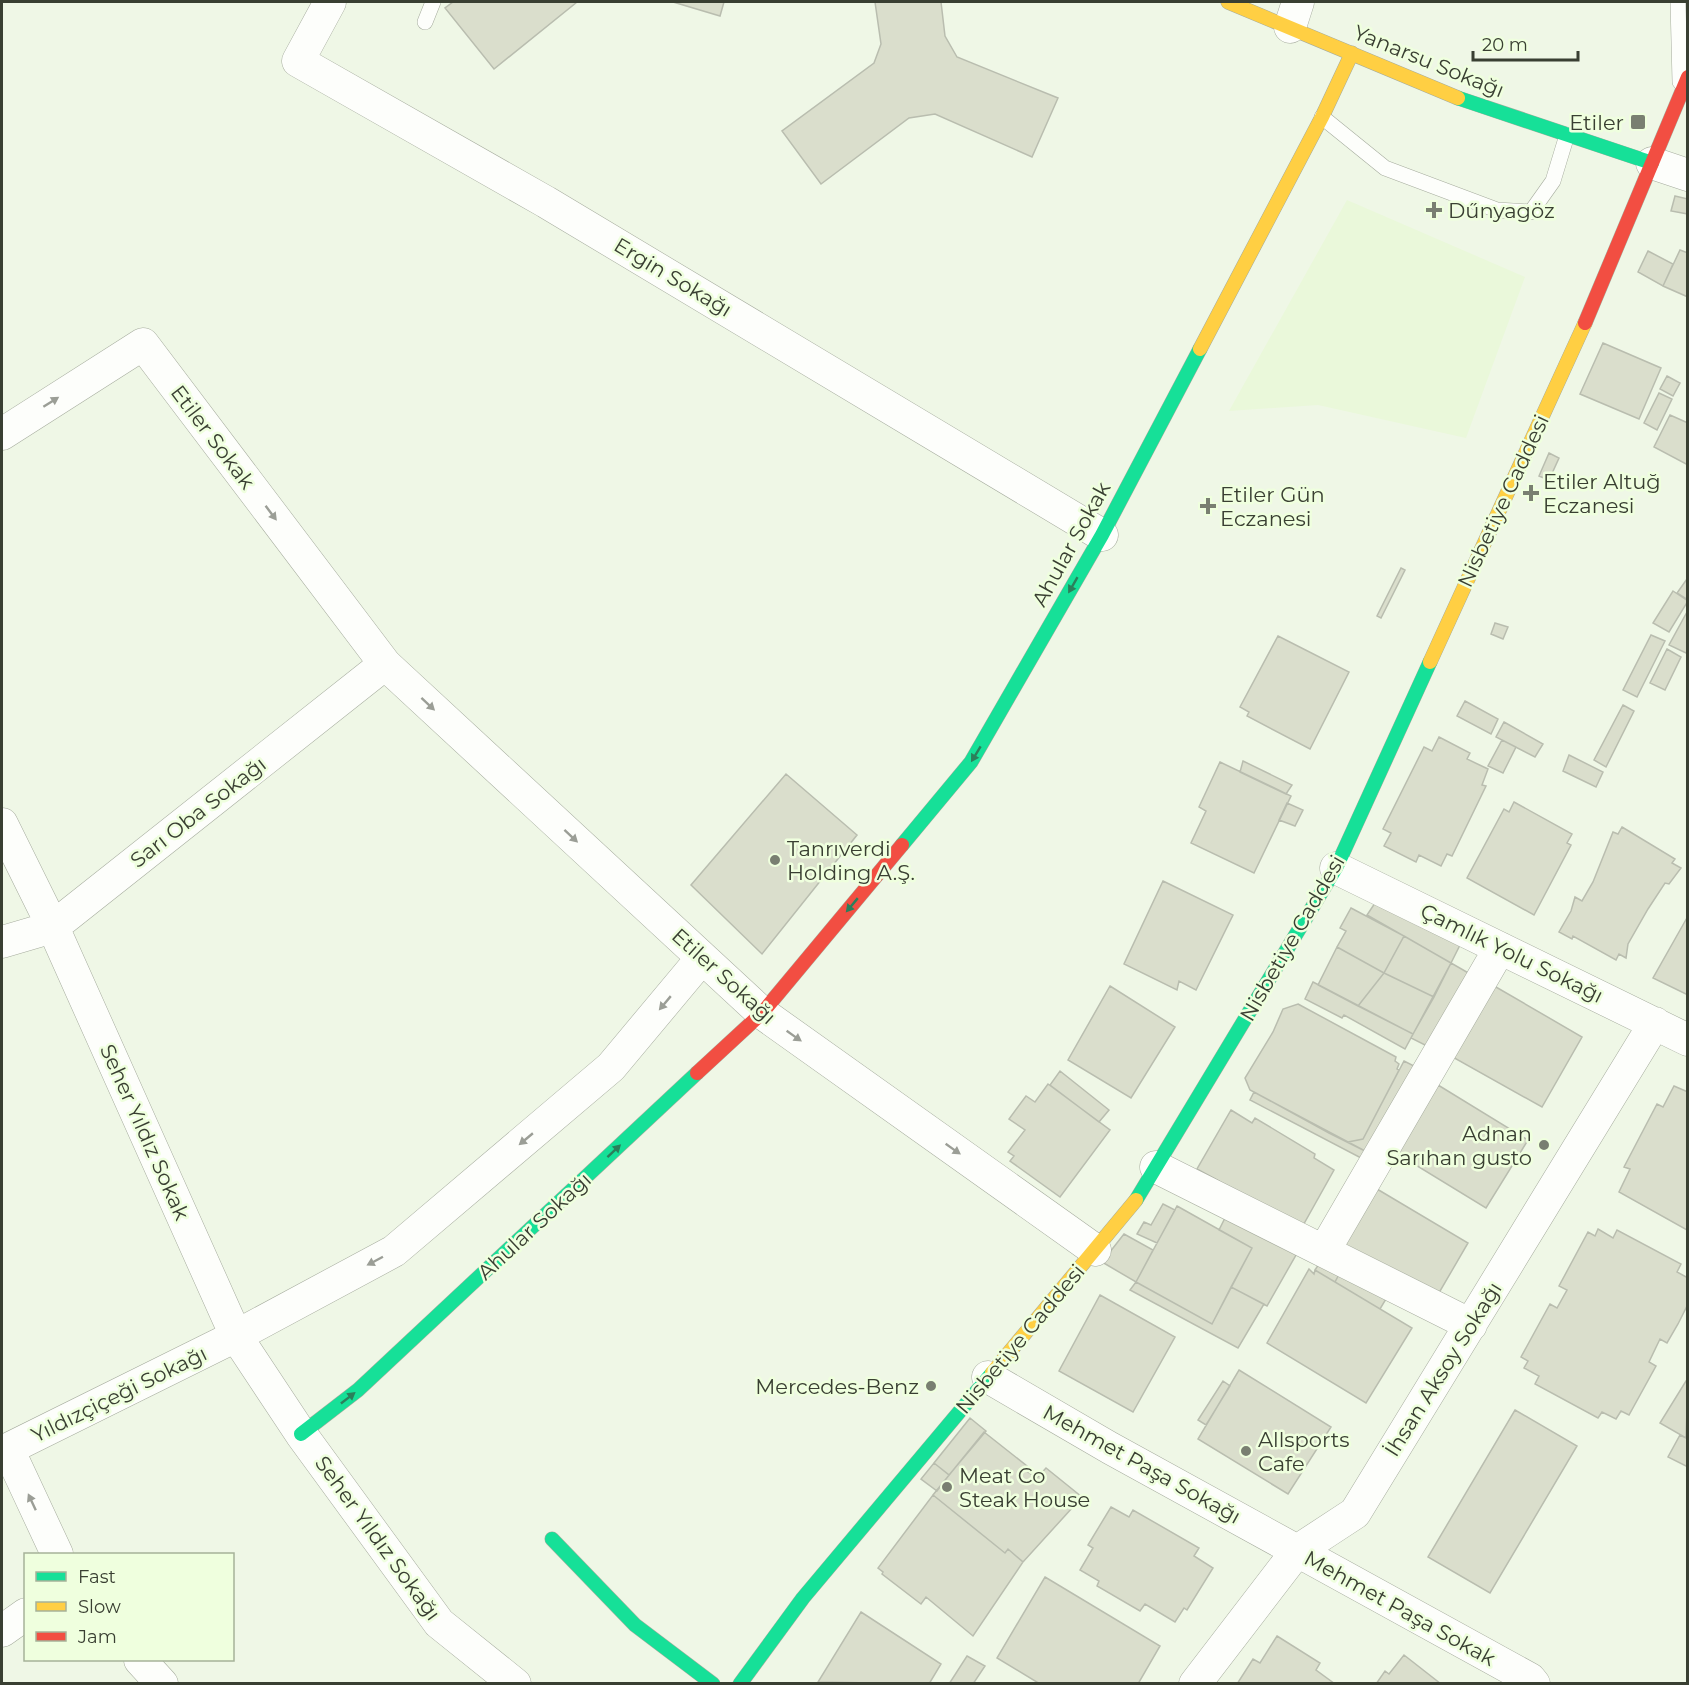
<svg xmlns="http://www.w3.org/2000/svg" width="1689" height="1685" viewBox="0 0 1689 1685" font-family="Montserrat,sans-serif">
<rect width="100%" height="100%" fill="#eff7e6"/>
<!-- built -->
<path fill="#eaf8da" d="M1347,200L1525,277L1466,438L1318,405L1229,411Z"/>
<!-- building -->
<path fill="#dadecc" stroke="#b9bdaf" stroke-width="1.5" d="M453,2H577L494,69L445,8Z
M673,2H724L720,16Z
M875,2H941L945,36L957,57L1058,98L1032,157L935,114L909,118L821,184L782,131L874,63L881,44Z
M1675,196L1688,199V214L1671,211Z
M1680,250L1688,253V297L1663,286Z
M1648,251L1673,264L1663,286L1638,272Z
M1603,343L1661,368L1639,419L1580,394Z
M1667,376L1680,383L1673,396L1660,389Z
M1659,393L1672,399L1657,430L1644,423Z
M1670,415L1688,423V465L1654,447Z
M1549,453L1559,458L1549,480L1539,476Z
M1401,568L1405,570L1381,618L1377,616Z
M1687,579L1688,580V600L1677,593Z
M1673,591L1688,601L1669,632L1653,623Z
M1687,612L1688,649L1686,653L1669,645Z
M1495,623L1508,627L1503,639L1491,634Z
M1651,635L1665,641L1637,697L1623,690Z
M1278,636L1349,672L1310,749L1247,716L1249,712L1240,707Z
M1667,649L1681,657L1665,690L1650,683Z
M1465,701L1498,719L1491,734L1457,716Z
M1623,705L1634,711L1606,767L1594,760Z
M1504,722L1543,744L1535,757L1496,737Z
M1439,737L1470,753L1467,759L1488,769L1482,785L1486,786L1452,856L1447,854L1441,866L1419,855L1416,862L1384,846L1391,833L1383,829L1424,747L1432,751Z
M1502,740L1516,747L1503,773L1488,766Z
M1569,755L1603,772L1596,787L1563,771Z
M1243,761L1292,785L1286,794L1240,772Z
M1220,762L1291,796L1254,873L1191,843L1206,811L1199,807Z
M786,774L857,835L762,954L691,885Z
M1514,802L1572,834L1567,843L1571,845L1534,915L1467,878L1504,809L1509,812Z
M1287,803L1303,810L1295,826L1279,820Z
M1622,827L1675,859L1672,863L1681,868L1669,884L1665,883L1648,909L1628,944L1626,958L1619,954L1616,960L1573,936L1572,939L1559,932L1571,911L1575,897L1582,901L1593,882L1613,832L1618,834Z
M1163,881L1233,915L1196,990L1179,981L1177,990L1124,964Z
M1379,897L1462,941L1451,963L1367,915Z
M1351,908L1404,936L1384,973L1337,947L1346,931L1340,928Z
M1688,916V995L1653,978Z
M1404,936L1451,963L1434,997L1384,973Z
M1337,947L1384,973L1358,1006L1318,985Z
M1451,963L1472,975L1429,1047L1411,1038Z
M1384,973L1434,997L1413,1034L1358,1006Z
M1313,982L1413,1034L1405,1049L1344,1015L1342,1018L1305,999Z
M1489,983L1582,1037L1542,1107L1449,1055Z
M1110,986L1175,1027L1131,1098L1068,1060Z
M1298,1004L1396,1057L1395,1061L1399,1064L1397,1069L1399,1070L1363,1139L1348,1142L1250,1090L1245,1078L1273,1032L1283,1009Z
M1404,1061L1414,1066L1365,1151L1348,1142L1363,1139Z
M1060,1071L1109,1110L1099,1122L1050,1085Z
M1048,1084L1110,1130L1060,1197L1010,1161L1014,1156L1008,1152L1025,1130L1009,1119L1026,1096L1035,1102Z
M1438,1085L1528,1140L1486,1208L1396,1153Z
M1674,1086L1688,1092L1687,1230L1619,1192L1630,1169L1624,1167L1657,1104L1663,1107Z
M1254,1092L1329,1133L1365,1151L1361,1158L1250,1100Z
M1231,1110L1252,1123L1255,1118L1315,1154L1314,1158L1334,1170L1301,1229L1216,1185L1219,1181L1197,1169Z
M1377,1189L1468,1243L1436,1298L1335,1239Z
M1163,1204L1175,1210L1157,1243L1137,1234L1144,1222L1151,1225Z
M1177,1206L1252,1248L1212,1324L1136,1282Z
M1229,1210L1300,1248L1267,1306L1231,1287L1252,1248L1219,1230Z
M1598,1229L1613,1238L1617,1230L1681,1264L1677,1272L1688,1278V1304L1678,1324L1667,1343L1660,1339L1649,1362L1656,1366L1629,1415L1621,1411L1616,1419L1602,1412L1598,1418L1535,1384L1539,1376L1524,1368L1528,1361L1521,1357L1550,1304L1557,1308L1567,1290L1559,1286L1588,1232L1595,1236Z
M1124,1234L1153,1250L1136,1282L1102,1262Z
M1324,1256L1343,1267L1335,1282L1315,1270Z
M1343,1267L1389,1294L1380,1309L1335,1282Z
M1309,1269L1314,1274L1315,1270L1412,1328L1366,1403L1267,1343Z
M1136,1282L1212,1324L1231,1287L1264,1304L1238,1348L1130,1290Z
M1100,1295L1175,1337L1133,1412L1059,1371Z
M1239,1370L1331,1427L1288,1494L1198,1439Z
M1223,1381L1230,1386L1206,1425L1198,1420Z
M1686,1381L1688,1382L1686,1438L1660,1423Z
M1515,1410L1577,1446L1490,1593L1428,1557Z
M970,1418L986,1431L949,1475L934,1463Z
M984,1432L1027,1466L1025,1470L1037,1478L1046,1468L1082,1497L1023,1562L1008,1549L1005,1553L933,1495Z
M1680,1435L1686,1438L1688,1435V1467L1668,1457Z
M934,1463L949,1475L937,1491L921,1479Z
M933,1495L1005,1553L1008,1549L1023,1562L973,1636L926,1597L921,1604L882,1574L883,1572L878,1568Z
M1111,1507L1129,1517L1133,1510L1199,1548L1194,1556L1213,1568L1187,1610L1184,1608L1175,1622L1145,1604L1140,1611L1097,1586L1099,1581L1080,1570L1093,1548L1088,1545Z
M1045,1577L1160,1646L1138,1684H1040L997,1658Z
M861,1612L941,1664L929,1684L818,1682Z
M1277,1636L1320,1663L1316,1670L1335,1684H1237L1253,1659L1260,1663Z
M1404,1655L1441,1684H1376L1385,1671L1389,1674Z
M967,1656L985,1666L973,1684H949Z"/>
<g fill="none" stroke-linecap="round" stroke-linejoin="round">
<defs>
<path id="lane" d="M1678,2L1680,82
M425,22L433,2
M1322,117L1385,168L1497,210L1531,212L1553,181L1567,135"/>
<path id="street" d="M330,2L298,61L546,202L1102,535
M1290,27L1298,2
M1652,163L1688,175
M2,434L143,344L385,664L762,1013L1095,1250
M2,824L53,927L236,1336L301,1434L439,1623L515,1684
M1336,868L1688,1040
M2,942L53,927L385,664
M1156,1167L1471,1325
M1324,1251L1500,948
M988,1377L1110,1448L1530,1679L1534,1684
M8,1449L57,1554
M2,1452L236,1336L394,1251L611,1067L702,958
M2,1631L26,1614
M140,1660L162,1684
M1195,1684L1297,1551L1355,1513L1655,1023"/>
<path id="fast" d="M1458,98L1652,163
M902,845L971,762L1102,535L1200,349
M1136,1200L1336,868L1430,662
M301,1434L358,1390L697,1073
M552,1539L635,1625L713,1684
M740,1684L803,1598L992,1373"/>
<path id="slow" d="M1228,2L1458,98
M1200,349L1322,117L1352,53
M1430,662L1585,323
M992,1373L1136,1200"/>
<path id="jam" d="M1585,323L1688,77
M697,1073L762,1013L902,845"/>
</defs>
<!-- lane casing -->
<use href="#lane" stroke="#a6ac9e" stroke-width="16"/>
<!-- street casing -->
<use href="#street" stroke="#a6ac9e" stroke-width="33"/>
<!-- fast casing -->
<use href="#fast" stroke="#a6ac9e" stroke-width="15"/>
<!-- slow casing -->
<use href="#slow" stroke="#a6ac9e" stroke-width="15"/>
<!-- jam casing -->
<use href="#jam" stroke="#a6ac9e" stroke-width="15"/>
<!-- lane -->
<use href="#lane" stroke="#fdfefb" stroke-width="15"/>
<!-- street -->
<use href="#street" stroke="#fdfefb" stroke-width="32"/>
<!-- fast -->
<use href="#fast" stroke="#16e098" stroke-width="14"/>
<!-- slow -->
<use href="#slow" stroke="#ffcf43" stroke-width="14"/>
<!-- jam -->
<use href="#jam" stroke="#f24e42" stroke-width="14"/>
</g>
<!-- one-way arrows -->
<defs><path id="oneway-solid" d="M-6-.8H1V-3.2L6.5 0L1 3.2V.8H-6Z" transform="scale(1.5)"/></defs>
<g fill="#9b9e96">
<use href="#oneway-solid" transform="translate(51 402) rotate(-32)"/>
<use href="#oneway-solid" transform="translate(271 513) rotate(53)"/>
<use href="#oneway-solid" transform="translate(428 704) rotate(43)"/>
<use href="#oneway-solid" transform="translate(571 836) rotate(43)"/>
<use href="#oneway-solid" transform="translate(665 1003) rotate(130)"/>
<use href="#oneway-solid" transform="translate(794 1036) rotate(35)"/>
<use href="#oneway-solid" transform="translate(526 1139) rotate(140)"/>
<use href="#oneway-solid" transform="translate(953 1149) rotate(35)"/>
<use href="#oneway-solid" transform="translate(375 1261) rotate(152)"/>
<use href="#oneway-solid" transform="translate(32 1502) rotate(-115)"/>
</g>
<g fill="#2b7f5b">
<use href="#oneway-solid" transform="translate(1073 585) rotate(120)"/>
<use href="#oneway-solid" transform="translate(976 754) rotate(121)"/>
<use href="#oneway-solid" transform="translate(852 905) rotate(130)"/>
<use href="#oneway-solid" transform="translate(614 1151) rotate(-43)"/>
<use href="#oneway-solid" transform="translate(348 1398) rotate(-38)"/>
</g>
<!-- markers -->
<g fill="#797f71" stroke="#efffde" stroke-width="2">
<rect x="1630" y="114" width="16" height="16" rx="3"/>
<path d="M1431 201h6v6h6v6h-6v6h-6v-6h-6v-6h6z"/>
<path d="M1528 484h6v6h6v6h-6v6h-6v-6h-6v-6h6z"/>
<path d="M1205 497h6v6h6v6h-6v6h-6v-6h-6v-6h6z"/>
<circle cx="775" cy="860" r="6"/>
<circle cx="1544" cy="1145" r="6"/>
<circle cx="931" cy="1386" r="6"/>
<circle cx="1246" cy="1451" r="6"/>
<circle cx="947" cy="1487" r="6"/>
</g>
<g text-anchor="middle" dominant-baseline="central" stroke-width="5" stroke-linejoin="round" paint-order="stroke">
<!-- street labels -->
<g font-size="21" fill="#393f32" stroke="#efffde">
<text transform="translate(1429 61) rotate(22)">Yanarsu Sokağı</text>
<text transform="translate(673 277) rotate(31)">Ergin Sokağı</text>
<text transform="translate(213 437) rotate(53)">Etiler Sokak</text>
<text transform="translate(1503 501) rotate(-65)">Nisbetiye Caddesi</text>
<text transform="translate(1071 544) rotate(-61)">Ahular Sokak</text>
<text transform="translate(198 812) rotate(-38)">Sarı Oba Sokağı</text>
<text transform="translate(1292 938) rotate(-60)">Nisbetiye Caddesi</text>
<text transform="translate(1512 953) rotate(26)">Çamlık Yolu Sokağı</text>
<text transform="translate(724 976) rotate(42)">Etiler Sokağı</text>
<text transform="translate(145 1132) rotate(66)">Seher Yıldız Sokak</text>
<text transform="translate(534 1226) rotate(-43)">Ahular Sokağı</text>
<text transform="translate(1020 1339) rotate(-50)">Nisbetiye Caddesi</text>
<text transform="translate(1443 1369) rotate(-58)">İhsan Aksoy Sokağı</text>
<text transform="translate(119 1394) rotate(-26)">Yıldızçiçeği Sokağı</text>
<text transform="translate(1142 1464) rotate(29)">Mehmet Paşa Sokağı</text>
<text transform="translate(378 1538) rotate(54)">Seher Yıldız Sokağı</text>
<text transform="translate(1400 1608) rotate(29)">Mehmet Paşa Sokak</text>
</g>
<!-- poi labels -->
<g font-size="21" fill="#393f32" stroke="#efffde" text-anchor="start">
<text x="1624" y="122" text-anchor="end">Etiler</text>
<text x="1448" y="210">Dűnyagöz</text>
<text x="1543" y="481">Etiler Altuğ<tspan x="1543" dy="24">Eczanesi</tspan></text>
<text x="1220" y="494">Etiler Gün<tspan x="1220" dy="24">Eczanesi</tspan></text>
<text x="787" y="848">Tanrıverdi<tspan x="787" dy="24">Holding A.Ş.</tspan></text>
<text x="1532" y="1133" text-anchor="end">Adnan<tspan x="1532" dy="24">Sarıhan gusto</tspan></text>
<text x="919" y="1386" text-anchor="end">Mercedes-Benz</text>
<text x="1258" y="1439">Allsports<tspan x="1258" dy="24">Cafe</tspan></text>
<text x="959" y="1475">Meat Co<tspan x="959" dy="24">Steak House</tspan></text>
</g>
</g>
<!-- border -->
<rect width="1689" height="1685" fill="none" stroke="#393f32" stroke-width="6"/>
<!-- legend -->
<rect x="24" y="1553" width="210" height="108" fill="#efffde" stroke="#a6b299" stroke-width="1.5"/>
<rect x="36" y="1572" width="30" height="9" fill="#16e098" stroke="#a6b299" stroke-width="1.5"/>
<text x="78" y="1583" font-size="18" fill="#393f32">Fast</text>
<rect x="36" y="1602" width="30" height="9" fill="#ffcf43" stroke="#a6b299" stroke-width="1.5"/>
<text x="78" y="1613" font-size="18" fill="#393f32">Slow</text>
<rect x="36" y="1632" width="30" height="9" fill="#f24e42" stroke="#a6b299" stroke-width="1.5"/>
<text x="78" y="1643" font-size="18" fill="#393f32">Jam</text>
<!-- scale -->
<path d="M1473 51v9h105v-9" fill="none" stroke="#393f32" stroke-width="3"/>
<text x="1482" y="51" font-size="18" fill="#393f32" stroke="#efffde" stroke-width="4.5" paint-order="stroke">20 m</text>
</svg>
